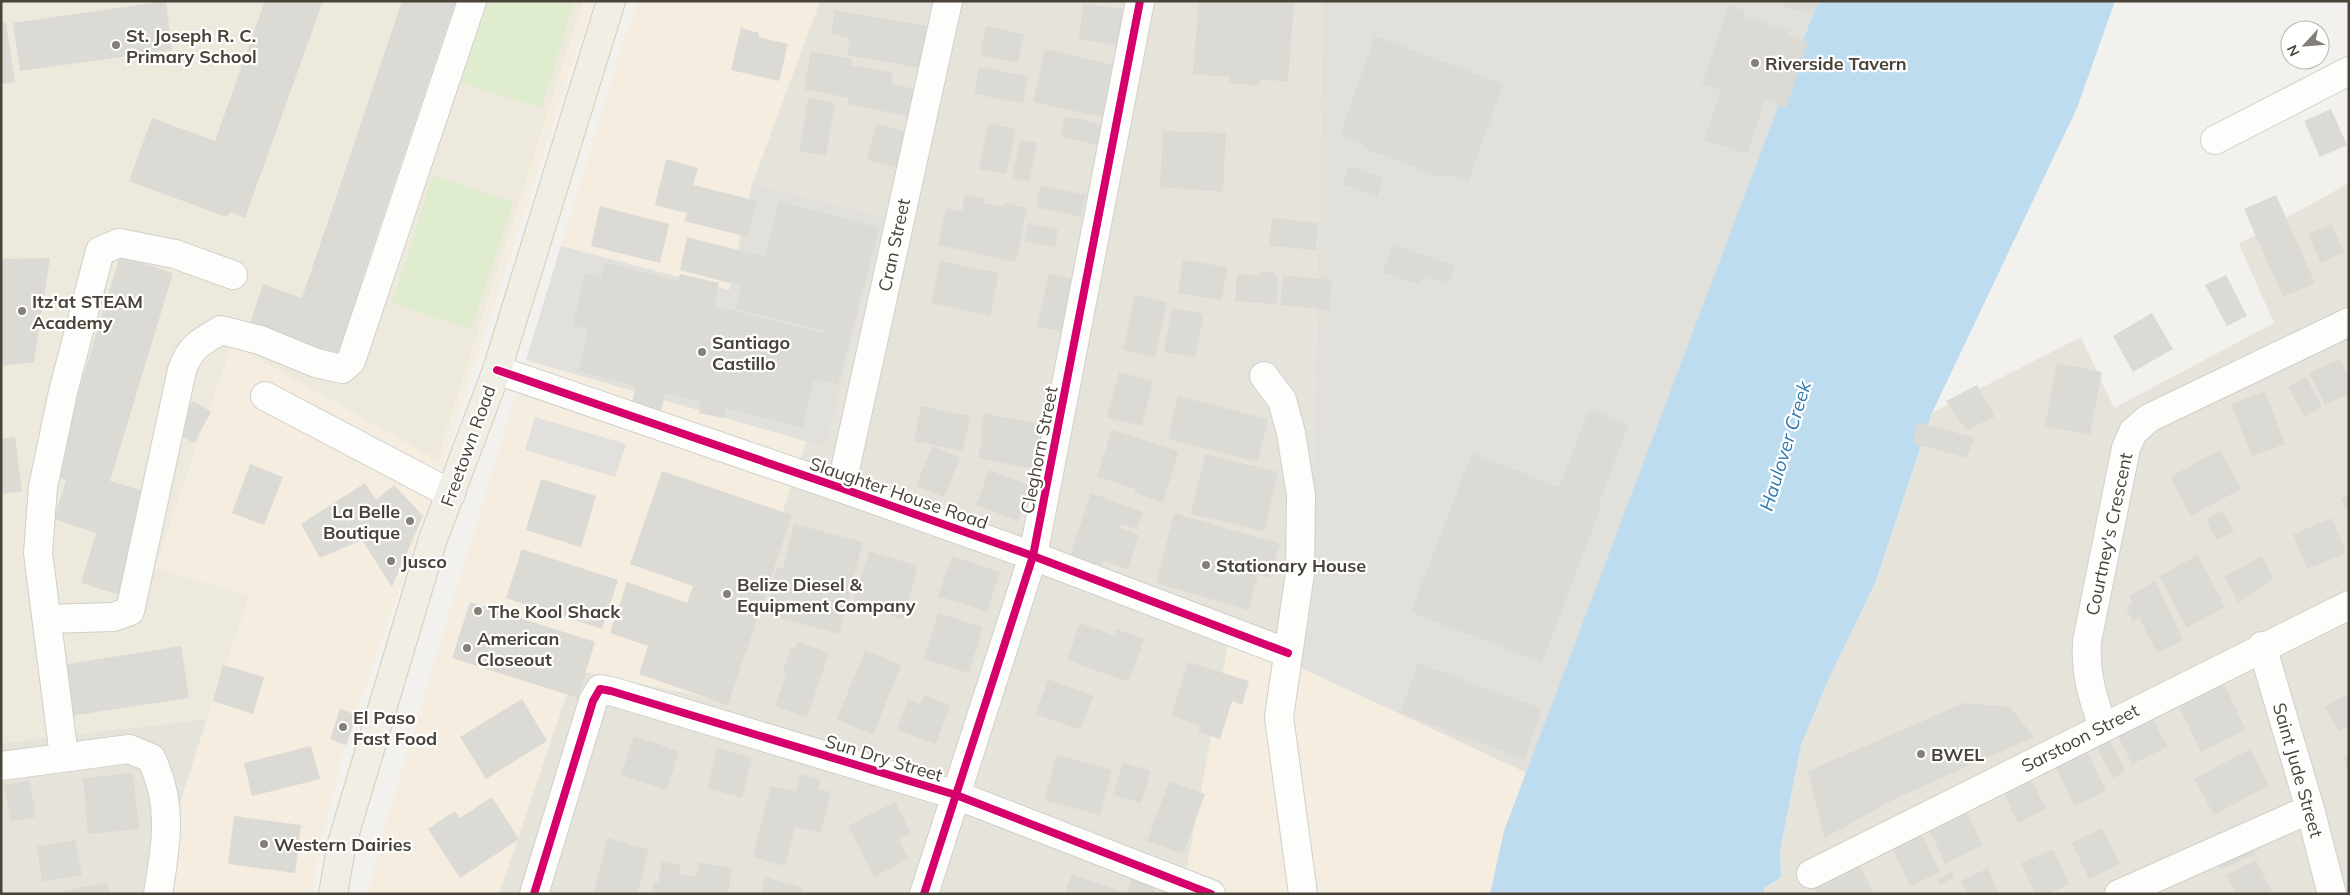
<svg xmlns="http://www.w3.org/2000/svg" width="2350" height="895" viewBox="0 0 2350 895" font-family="Mulish,sans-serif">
<rect width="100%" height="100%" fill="#f2f1ed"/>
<!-- residential -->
<path fill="#e6e3da" d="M820,1H1323L1311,620L1297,666L1182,894H499L575,670L719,700L806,442L825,446L885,217L752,184Z
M2349,183V894H1764V888L1781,877L1780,851L1801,745L1826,685L1875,583L1932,413L2081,337L2114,408L2274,323L2239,244Z
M207,719L160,865L157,894H1V743Z"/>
<!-- commercial -->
<path fill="#f4ede0" d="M583,1H593L438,478L342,755L317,864L313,894H157L160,865L248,596L155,569L232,344L437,460Z
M639,1H820L752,184L729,291L561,246L623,41Z
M526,360L806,442L719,700L575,670L499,894H368L376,855Z
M1228,643L1297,666L1527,773L1504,831L1490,894H1182Z"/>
<!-- industrial -->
<path fill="#e2e0db" d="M1323,1H1818L1527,773L1297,666L1311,620Z
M752,184L885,217L825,447L526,360L561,246L729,290Z"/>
<!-- education -->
<path fill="#ede9dd" d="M1,1H583L437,460L232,344L155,568L249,596L207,719L1,743Z"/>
<!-- green -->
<path fill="#e0ecce" d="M486,1H575L541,108L461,82Z
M433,175L513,202L471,330L392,303Z"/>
<!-- parking -->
<path fill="#e2e0dc" d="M535,417L626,444L615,477L525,450Z"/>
<!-- water -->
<path fill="#bedcef" d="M1818,1H2115L2077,108L1932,413L1875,583L1826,685L1801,745L1780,851L1781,877L1764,888V894H1490L1504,831Z"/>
<!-- building -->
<path fill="#dcdad5" d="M166,1L172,50L20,71L13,23Z
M265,1H323L245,218L231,212L226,217L129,181L152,118L215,141Z
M402,1H456L362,279L368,281L361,304L355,302L336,359L248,329L263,284L302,298Z
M1199,1H1294L1288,82L1260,79V86L1229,83L1230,77L1193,74Z
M1783,1H1822L1810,13L1784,7Z
M1083,4L1124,9L1119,45L1079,39Z
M1729,5L1746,11L1744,16L1789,31L1788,36L1808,43L1786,108L1765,100L1747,154L1704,140L1721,90L1702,84Z
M835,10L927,26L920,68L847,55L850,38L831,34Z
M1,23H6L15,82L1,84Z
M986,26L1024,34L1018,63L980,55Z
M741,28L759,33L758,37L788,44L779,81L731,70Z
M1375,36L1503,84L1468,182L1445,174L1443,178L1363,148L1365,144L1340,134Z
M1045,49L1123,67L1111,119L1033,102Z
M811,51L852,59L851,65L893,73L891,84L922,90L917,118L848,104L849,98L804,89Z
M979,67L1028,76L1023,103L974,94Z
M808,98L835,103L826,156L799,151Z
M2331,109L2347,145L2320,157L2304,121Z
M1065,116L1104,125L1099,145L1061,137Z
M988,123L1016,129L1006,174L979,169Z
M876,124L911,133L901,169L867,160Z
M1163,131L1226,133L1223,192L1160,187Z
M1020,140L1037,143L1029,181L1012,178Z
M666,159L698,168L693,185L757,201L748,237L684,221L687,213L655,205Z
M1349,166L1384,178L1377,197L1343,184Z
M1041,185L1086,195L1081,217L1036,207Z
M965,195L985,199L983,203L1003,207L1004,203L1027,208L1016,262L938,245L946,208L962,211Z
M2276,195L2315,283L2283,297L2244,209Z
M779,201L879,228L838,384L814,380L803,427L726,408L724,418L699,413L701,402L665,393L661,413L631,405L636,386L579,371L588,329L573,325L585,273L601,277L605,263L678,281L680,274L719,283L714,306L826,334V331L736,309L741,286L680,270L687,237L765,257Z
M600,206L669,224L660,263L591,246Z
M1272,218L1318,223L1316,250L1269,246Z
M1028,223L1058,230L1055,247L1024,241Z
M2331,224L2344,252L2321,263L2308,234Z
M1393,244L1455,266L1448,284L1424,275L1420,285L1383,272Z
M120,256L173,273L110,481L150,493L120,595L81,583L96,533L54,519L66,480L53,476Z
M50,258L34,362L1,366V259Z
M1183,260L1227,267L1222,300L1178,293Z
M940,261L999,273L990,316L931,303Z
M1260,272L1275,273V277H1278L1277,304L1235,301L1237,274L1260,276Z
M1049,273L1078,280L1067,333L1037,326Z
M1283,275L1332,280L1329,310L1280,305Z
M2226,275L2247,316L2227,326L2205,285Z
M1135,295L1167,302L1155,357L1123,350Z
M1172,308L1204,314L1195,358L1164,352Z
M2152,313L2173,349L2133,372L2113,336Z
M2340,359L2349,377V393L2325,405L2309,373Z
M2057,363L2102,372L2090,435L2045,426Z
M1119,372L1153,381L1142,426L1107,417Z
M2306,377L2322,407L2305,417L2288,387Z
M1977,385L1995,417L1966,430L1946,401Z
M2265,391L2285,444L2252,456L2231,404Z
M1178,396L1268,419L1257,462L1168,439Z
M193,401L211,412L194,443L175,433Z
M921,406L970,416L963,451L914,441Z
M1589,409L1629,424L1599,503L1602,504L1542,663L1411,612L1472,453L1559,487Z
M984,413L1042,425L1033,469L978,458L983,434L980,433Z
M1917,422L1975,438L1966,458L1913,443Z
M1112,430L1179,451L1163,503L1134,493L1135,489L1097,476Z
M15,437L22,491L1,494V439Z
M932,446L960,458L944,497L916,486Z
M2220,450L2241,489L2191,516L2170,477Z
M1205,454L1278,472L1264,531L1191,514Z
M250,464L283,477L264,525L232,513Z
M989,470L1031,486L1018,521L976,505Z
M662,471L792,515L728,705L639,674L648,646L610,633L627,582L687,603L693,586L630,564Z
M541,479L596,496L581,547L526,530Z
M365,483L376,500L394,485L423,516L392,587L362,540L320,558L301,524Z
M1091,493L1143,512L1137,529L1121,524L1119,528L1139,535L1128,569L1104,561L1102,566L1070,555Z
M2349,495V514L2341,499Z
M2222,511L2234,531L2217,540L2206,520Z
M1174,513L1280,544L1270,578L1258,575L1248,610L1156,583Z
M2332,518L2346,553L2307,569L2293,534Z
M794,524L863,542L839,634L765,614L777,567L783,568Z
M522,549L618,580L602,629L506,598Z
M869,551L918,566L903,619L853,604Z
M2198,555L2225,607L2187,628L2159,576Z
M952,556L1000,572L987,612L938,596Z
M2262,556L2273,579L2239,603L2224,577Z
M2155,581L2183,640L2157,653L2139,618L2133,622L2126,608L2133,603L2129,596Z
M470,602L595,642L578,698L452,658Z
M938,613L983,627L969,673L924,659Z
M1080,623L1114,635L1116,629L1144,639L1129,682L1067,660Z
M797,642L829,653L807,717L775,706L786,674L783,672L791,647L795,648Z
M181,646L189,698L70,716L62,665Z
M865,650L901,665L873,735L837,719Z
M1188,662L1249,681L1242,705L1232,701L1220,739L1198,732L1200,725L1171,716Z
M1418,663L1542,709L1524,759L1400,713Z
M223,665L264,677L253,714L213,701Z
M2221,678L2246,730L2201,752L2176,700Z
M1048,679L1093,696L1081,730L1036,714Z
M2349,693V725L2339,731L2325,707Z
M924,695L950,705L936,744L897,730L908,699L920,704Z
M522,699L547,741L486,779L460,737Z
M1964,703L2010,707L2034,737L1894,799L1825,838L1808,771Z
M340,709L357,715L346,745L330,739Z
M2153,719L2167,747L2132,764L2118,736Z
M634,736L679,751L667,790L621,775Z
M2107,736L2126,771L2113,778L2094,743Z
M2084,745L2106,791L2074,806L2053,760Z
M311,746L320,779L252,796L244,763Z
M717,748L752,758L742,798L707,788Z
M2250,749L2269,785L2214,815L2194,779Z
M2349,754V772H2348L2344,756Z
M1057,755L1112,770L1100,815L1044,800Z
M1123,762L1151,771L1141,803L1113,795Z
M133,773L139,829L88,834L83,778Z
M800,774L820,779L818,789L831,792L821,833L795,827L785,866L753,857L771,786L796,792Z
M2030,778L2046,808L2018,823L2003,792Z
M29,780L36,817L11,821L4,785Z
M1169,781L1205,794L1183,854L1147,841Z
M492,797L519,839L460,878L428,829L455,811L460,818Z
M895,802L911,833L899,840L908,859L874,877L848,826Z
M1962,802L1983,845L1945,864L1925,819Z
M234,816L301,825L295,873L228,864Z
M2102,828L2120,864L2089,879L2072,843Z
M1921,832L1940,872L1910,886L1891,846Z
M608,838L649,850L637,894H593Z
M75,840L82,875L42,882L37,846Z
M2249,840L2255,854L2220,870L2214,856Z
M2053,849L2069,884L2048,894H2035L2021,863Z
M1857,860L1874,894H1817L1809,878Z
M2256,860L2273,894H2236L2226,875Z
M662,861L681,865L679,874L696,877L699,862L732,868L728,894H652L654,882L658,883Z
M1988,868L1999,894H1967L1961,881Z
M1952,872L1954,877L1940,885L1937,880Z
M1072,874L1124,892V894H1065Z
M765,877L803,888L801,894H760Z
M1131,879L1156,888L1154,894H1127Z
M107,882L110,894H65L64,891Z"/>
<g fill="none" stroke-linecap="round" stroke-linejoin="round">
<defs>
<path id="minor" d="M2215,140L2349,71
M497,370L841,488L1033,556L1288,653
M1264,376L1282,400L1291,433L1301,495L1300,573L1279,717L1303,894
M265,396L451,494
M841,488L948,1
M47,619L113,617L130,611L182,370C190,347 200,342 221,330L260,340L316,363L342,369L351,361L472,1
M2262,646L2310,809L2332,894
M2103,727C2092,696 2085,673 2087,641L2126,448L2133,432L2149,418L2349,322
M64,756L38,553L43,487L63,392L100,251L119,243L175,254L233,275
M1,766L129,749L151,758C174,805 166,845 158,894
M1811,874L2349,605
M534,894L593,701L600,689L611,691L956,795L1211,894
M924,894L1033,556L1140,1
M2119,894L2310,809"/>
<path id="major" d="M333,894L342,843L433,539L497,370L611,1"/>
</defs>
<!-- minor casing -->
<use href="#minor" stroke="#d0cfcb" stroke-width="30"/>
<!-- major casing -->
<use href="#major" stroke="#d4cdba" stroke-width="30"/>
<!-- minor -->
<use href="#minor" stroke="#fdfdfc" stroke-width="28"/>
<!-- major -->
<use href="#major" stroke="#f1eee5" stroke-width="28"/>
<defs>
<path id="cycleway" d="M497,370L841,488L1033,556L1288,653
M534,894L593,701L600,689L611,691L956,795L1211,894
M924,894L1033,556L1140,1"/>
</defs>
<!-- cycleway casing -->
<use href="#cycleway" stroke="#fff" stroke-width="11"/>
<!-- cycleway -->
<use href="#cycleway" stroke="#d6006c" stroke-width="8"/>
</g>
<!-- markers -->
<g fill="#848077" stroke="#fff" stroke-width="2">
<circle cx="116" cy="45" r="5"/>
<circle cx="1755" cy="63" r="5"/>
<circle cx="22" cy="311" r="5"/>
<circle cx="702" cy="352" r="5"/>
<circle cx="410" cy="521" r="5"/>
<circle cx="391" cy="561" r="5"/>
<circle cx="1206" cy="565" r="5"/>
<circle cx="727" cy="594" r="5"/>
<circle cx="478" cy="611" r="5"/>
<circle cx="467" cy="648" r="5"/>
<circle cx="343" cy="727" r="5"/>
<circle cx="1921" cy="754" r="5"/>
<circle cx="264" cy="844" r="5"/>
</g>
<g text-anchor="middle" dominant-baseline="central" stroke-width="4.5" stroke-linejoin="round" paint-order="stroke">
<!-- poi labels -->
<g font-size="18" font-weight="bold" fill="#494338" stroke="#fff" text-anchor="start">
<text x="126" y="35">St. Joseph R. C.<tspan x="126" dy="21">Primary School</tspan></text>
<text x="1765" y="63">Riverside Tavern</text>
<text x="32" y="301">Itz'at STEAM<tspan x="32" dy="21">Academy</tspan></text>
<text x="712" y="342">Santiago<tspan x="712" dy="21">Castillo</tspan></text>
<text x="400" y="511" text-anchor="end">La Belle<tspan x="400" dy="21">Boutique</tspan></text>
<text x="401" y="561">Jusco</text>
<text x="1216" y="565">Stationary House</text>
<text x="737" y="584">Belize Diesel &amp;<tspan x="737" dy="21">Equipment Company</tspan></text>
<text x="488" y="611">The Kool Shack</text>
<text x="477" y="638">American<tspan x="477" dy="21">Closeout</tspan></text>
<text x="353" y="717">El Paso<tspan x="353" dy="21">Fast Food</tspan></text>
<text x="1931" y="754">BWEL</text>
<text x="274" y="844">Western Dairies</text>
</g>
<!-- street labels -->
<g font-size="18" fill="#494338" stroke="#fff">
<text transform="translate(894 245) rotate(-78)">Cran Street</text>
<text transform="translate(468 446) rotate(-70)">Freetown Road</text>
<text transform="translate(1039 450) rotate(-79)">Cleghorn Street</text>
<text transform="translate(899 493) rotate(19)">Slaughter House Road</text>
<text transform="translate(2109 534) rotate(-78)">Courtney's Crescent</text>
<text transform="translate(2080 738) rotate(-27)">Sarstoon Street</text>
<text transform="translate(884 758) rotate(17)">Sun Dry Street</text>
<text transform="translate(2298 770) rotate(74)">Saint Jude Street</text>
</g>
<!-- water labels -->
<g font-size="19" font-style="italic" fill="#2f78ad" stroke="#fff">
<text transform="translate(1785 446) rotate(-73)">Haulover Creek</text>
</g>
</g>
<!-- border -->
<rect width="2350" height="895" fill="none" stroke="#494338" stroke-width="5"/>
<!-- north arrow -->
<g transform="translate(2305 45) rotate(244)"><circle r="24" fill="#ffffff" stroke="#b6b4af"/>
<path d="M0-4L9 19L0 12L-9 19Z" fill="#848077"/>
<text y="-8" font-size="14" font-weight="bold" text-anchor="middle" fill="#494338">N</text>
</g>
</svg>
